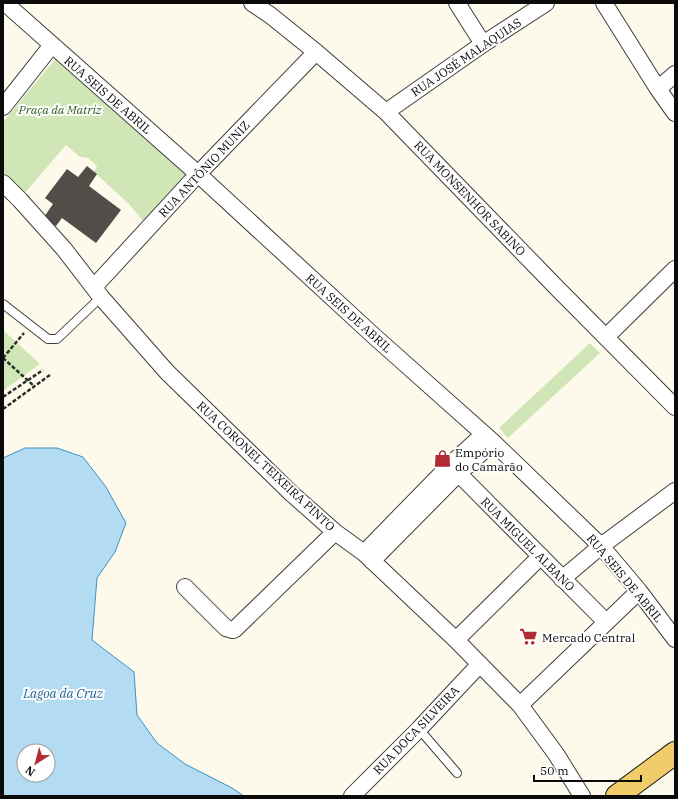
<svg xmlns="http://www.w3.org/2000/svg" width="678" height="799" viewBox="0 0 678 799" font-family="'IBM Plex Serif',serif">
<rect width="100%" height="100%" fill="#fefaeb"/>
<!-- green -->
<path fill="#d0e6b7" d="M57,57L114,111L190,177L145,223L129,204L94,172L97,166L88,158L80,157L66,145L24,194L3,171V122Z
M3,330L40,364L3,391Z
M590,343L600,353L508,438L499,428Z"/>
<!-- water -->
<path fill="#b3dbf2" stroke="#3e91c5" fill-rule="evenodd" d="M25,448H57L83,457L106,487L126,523L115,552L97,578L92,640L134,672L137,715L157,743L185,764L232,788L244,796H3V458ZM24,751H48V775H24Z"/>
<!-- building -->
<path fill="#534d49" d="M87,166L97,174L89,186L121,210L96,243L62,218L56,226L44,217L53,204L45,198L67,169L78,177Z"/>
<g fill="none" stroke-linecap="round" stroke-linejoin="round">
<defs>
<path id="service" d="M3,304L48,339H57L101,297
M419,729L457,773"/>
<path id="minor" d="M5,3L198,174L375,337L493,442L601,546L639,591L675,639
M252,3L270,15L316,52L386,112L557,288L675,407
M457,3L483,44
M604,3L658,89L675,113
M658,89L675,74
M3,107L52,45
M386,112L483,44L546,3
M3,183L20,200L64,249L101,297L167,372L291,493L335,532L364,553L456,640L520,705L556,754L582,796
M94,287L198,174L316,52
M606,337L675,269
M450,465L606,622
M364,553L450,465L484,434
M372,561L459,473L493,442
M562,579L601,546L675,491
M185,587L226,628L233,630L235,629L335,532
M456,640L541,556
M520,705L639,591
M352,796L419,729L480,664"/>
<path id="primary" d="M617,796L675,753"/>
</defs>
<!-- service casing -->
<use href="#service" stroke="#3e3e3e" stroke-width="10"/>
<!-- minor casing -->
<use href="#minor" stroke="#3e3e3e" stroke-width="18"/>
<!-- primary casing -->
<use href="#primary" stroke="#1c1c1c" stroke-width="24"/>
<!-- path -->
<path stroke="#2d2d2d" stroke-width="2.5" stroke-dasharray="4 2" stroke-linecap="butt" d="M3,358L24,333
M3,358L34,386
M3,397L43,370
M3,409L50,375"/>
<!-- service -->
<use href="#service" stroke="#fff" stroke-width="8"/>
<!-- minor -->
<use href="#minor" stroke="#fff" stroke-width="16"/>
<!-- primary -->
<use href="#primary" stroke="#f0cd69" stroke-width="22"/>
</g>
<!-- icons -->
<defs>
<symbol id="shop-bare" viewBox="-9 -9 18 18"><path d="M-5-2.5h2.3a2.7 3.5 0 0 1 5.4 0H5L5.5 6h-11ZM-1.5-2.5h3a1.5 2.3 0 0 0-3 0Z" fill="#b32c35" stroke="#fff" stroke-width="2.5" paint-order="stroke"/></symbol>
<symbol id="supermarket-bare" viewBox="-9 -9 18 18"><path d="M-6-5.5h2.5l.6 2H6L4.5 2H-2.5L-4.4-4H-6ZM-1.5 3.2a1.3 1.3 0 1 0 .1 0ZM3 3.2a1.3 1.3 0 1 0 .1 0Z" fill="#b32c35" stroke="#fff" stroke-width="2.5" paint-order="stroke"/></symbol>
</defs>
<g fill-rule="evenodd">
<use href="#shop-bare" x="430" y="446" width="25" height="25"/>
<use href="#supermarket-bare" x="516" y="624" width="25" height="25"/>
</g>
<g text-anchor="middle" dominant-baseline="central" stroke-width="4" stroke-linejoin="round" paint-order="stroke">
<!-- street labels -->
<g font-size="12" fill="#0b0b0b" stroke="#fff">
<text transform="translate(466 57) rotate(-34)">RUA JOSÉ MALAQUIAS</text>
<text transform="translate(108 95) rotate(41)">RUA SEIS DE ABRIL</text>
<text transform="translate(204 169) rotate(-47)">RUA ANTÔNIO MUNIZ</text>
<text transform="translate(470 198) rotate(46)">RUA MONSENHOR SABINO</text>
<text transform="translate(349 313) rotate(42)">RUA SEIS DE ABRIL</text>
<text transform="translate(266 466) rotate(43)">RUA CORONEL TEIXEIRA PINTO</text>
<text transform="translate(528 544) rotate(45)">RUA MIGUEL ALBANO</text>
<text transform="translate(625 578) rotate(50)">RUA SEIS DE ABRIL</text>
<text transform="translate(416 730) rotate(-46)">RUA DOCA SILVEIRA</text>
</g>
<!-- park labels -->
<g font-size="12" font-style="italic" fill="#2e5f20" stroke="#fff">
<text x="60" y="109">Praça da Matriz</text>
</g>
<!-- poi labels -->
<g font-size="12" fill="#0b0b0b" stroke="#fff" text-anchor="start">
<text x="455" y="452">Empório<tspan x="455" dy="14">do Camarão</tspan></text>
<text x="542" y="637">Mercado Central</text>
</g>
<!-- water labels -->
<g font-size="13" font-style="italic" fill="#1d6295" stroke="#fff">
<text x="63" y="693">Lagoa da Cruz</text>
</g>
</g>
<!-- border -->
<rect width="678" height="799" fill="none" stroke="#0b0b0b" stroke-width="8"/>
<!-- north arrow -->
<g transform="translate(36 763) rotate(216)"><circle r="19" fill="#ffffff" stroke="#9d9d9d"/>
<path d="M0-3L7 15L0 10L-7 15Z" fill="#b32c35"/>
<text y="-6" font-size="11" font-weight="bold" text-anchor="middle" fill="#0b0b0b">N</text>
</g>
<!-- scale -->
<path d="M534 775v6h107v-6" fill="none" stroke="#0b0b0b" stroke-width="2"/>
<text x="540" y="775" font-size="12" fill="#0b0b0b" stroke="#ffffff" stroke-width="3" paint-order="stroke">50 m</text>
</svg>
